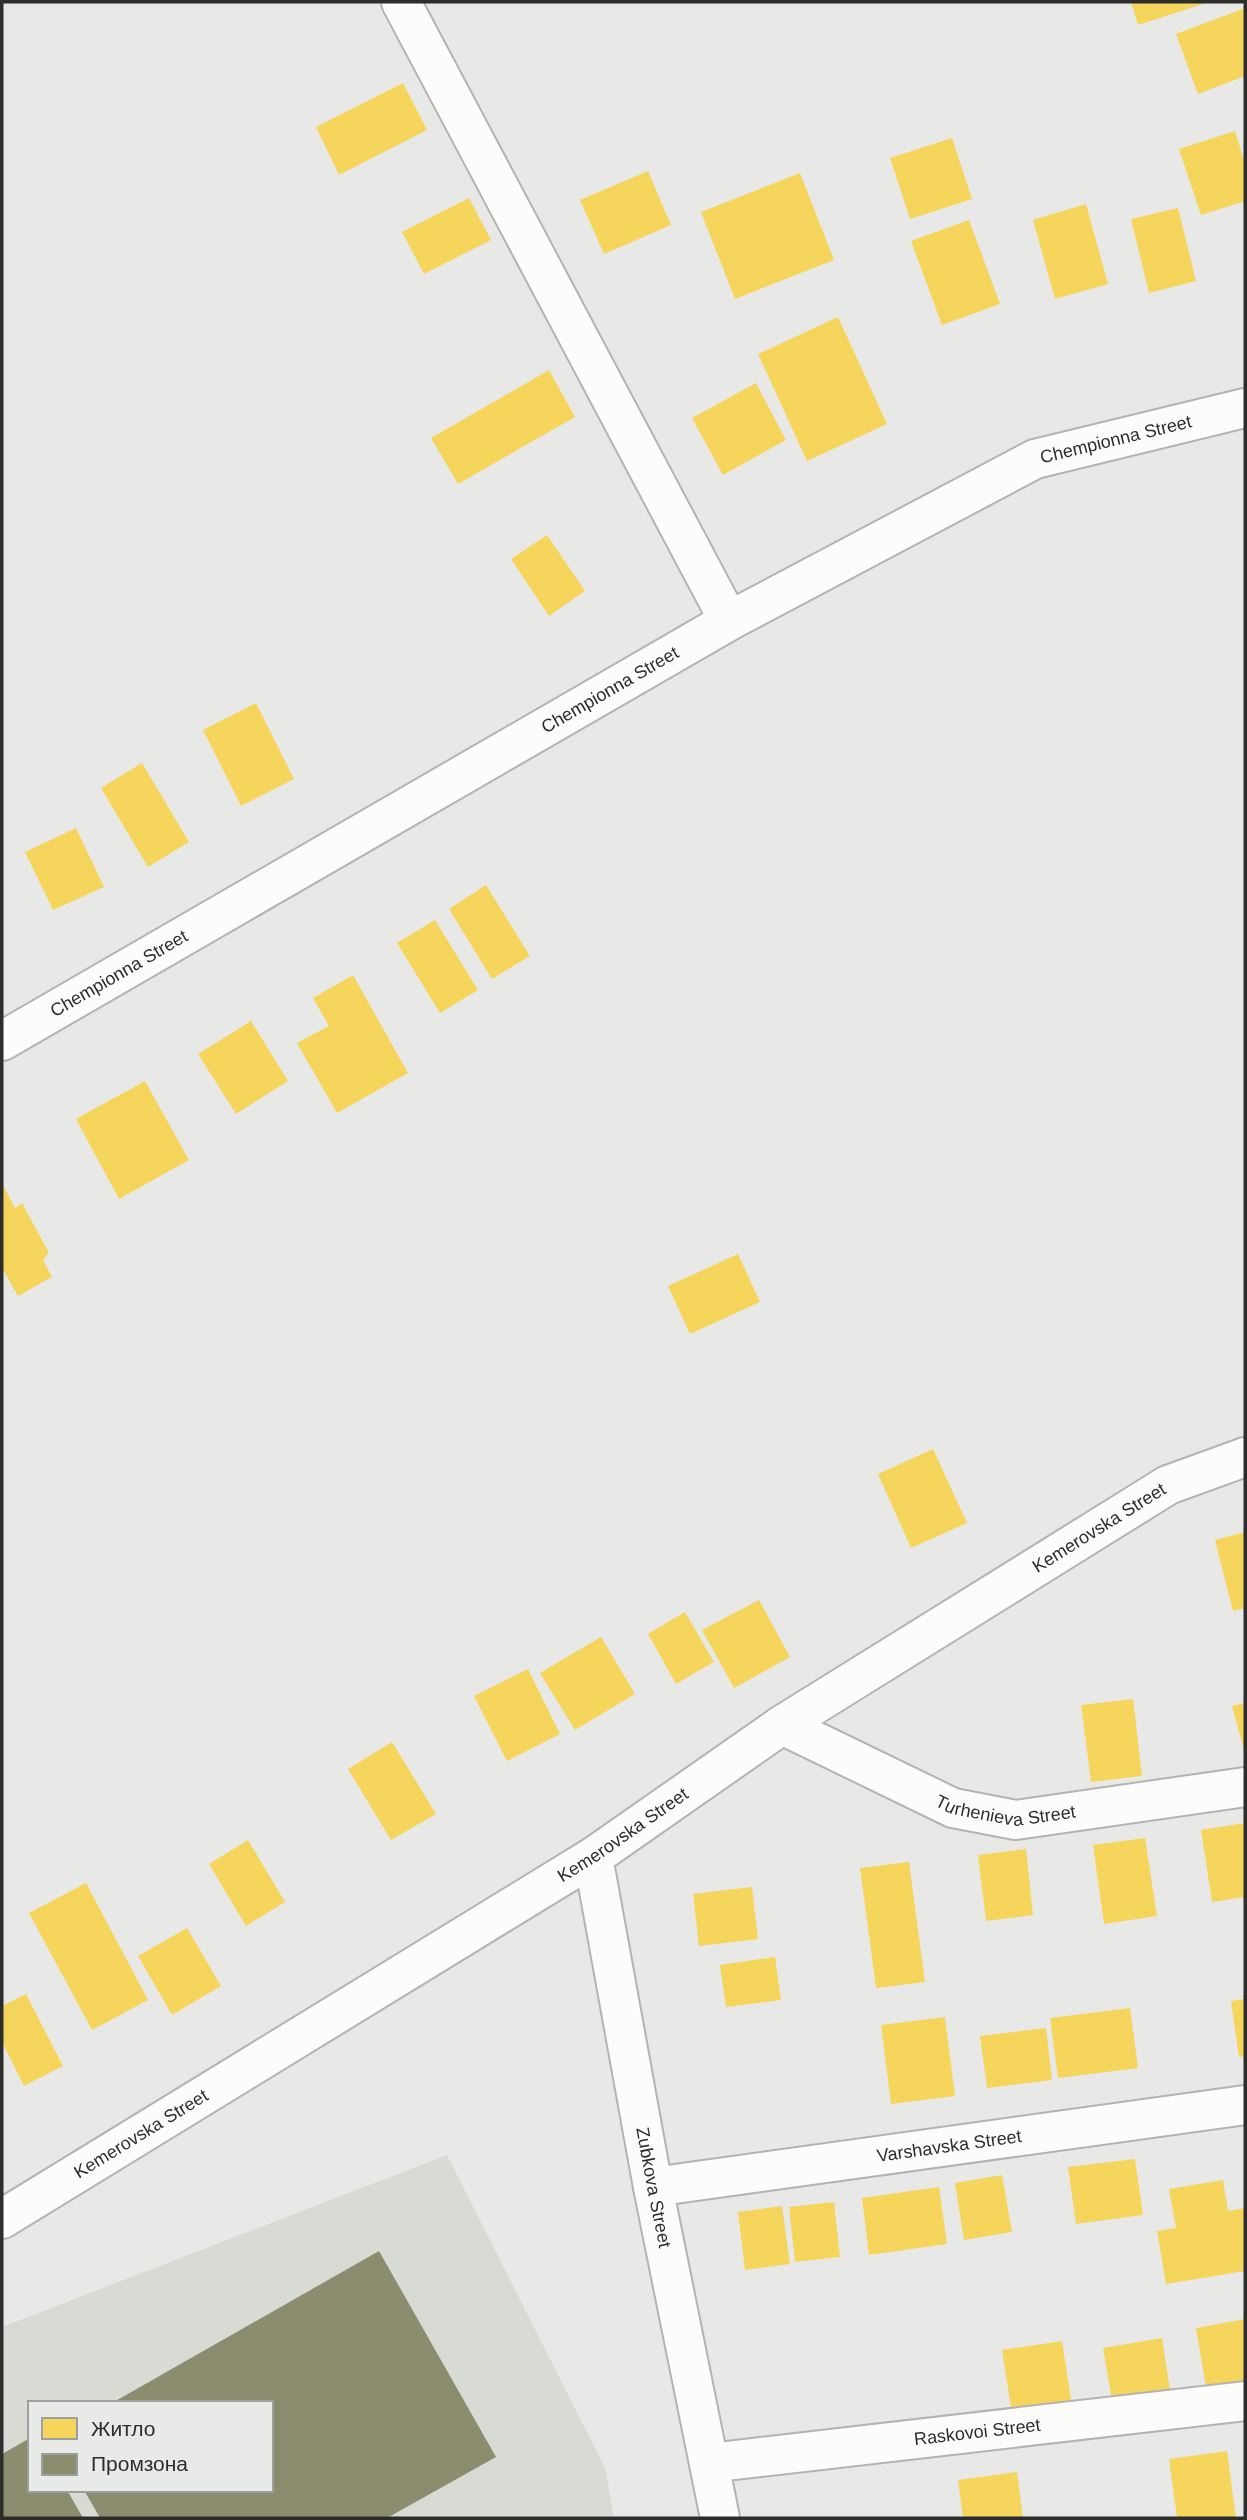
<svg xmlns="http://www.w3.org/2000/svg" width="1247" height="2520" viewBox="0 0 1247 2520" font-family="Arial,sans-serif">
<rect width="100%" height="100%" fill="#e8e9e7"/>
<!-- built -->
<path fill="#d7dbd4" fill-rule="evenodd" d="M447,2155L605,2468L614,2518H2V2327ZM30,2403H271V2490H30Z"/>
<!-- homes -->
<path fill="#f6d55c" d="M1131,2H1209L1138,25Z
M1245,8V76L1198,94L1176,34Z
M403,83L427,130L339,175L316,127Z
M1235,131L1245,164V201L1201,215L1179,149Z
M952,138L972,199L910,219L890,158Z
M648,171L671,225L604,254L580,200Z
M800,173L834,260L735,299L701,212Z
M469,198L491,240L424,274L402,232Z
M1086,204L1108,284L1055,299L1033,220Z
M1178,208L1196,281L1149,293L1131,219Z
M969,220L1000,304L942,325L911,241Z
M838,317L887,424L807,461L758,354Z
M549,370L575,417L458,484L431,438Z
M756,383L786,440L723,475L692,418Z
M547,535L585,591L549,616L511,559Z
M256,703L294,779L241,806L203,730Z
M142,763L189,842L148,867L101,788Z
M76,828L104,887L53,910L25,852Z
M486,885L530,956L492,979L449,909Z
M435,920L478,990L440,1013L397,943Z
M353,975L408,1073L337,1113L297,1043L329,1026L313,998Z
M251,1021L288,1081L236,1114L198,1054Z
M145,1081L189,1160L119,1199L76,1119Z
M2,1183L15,1208L22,1203L49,1253L43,1260L52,1277L18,1296L2,1268Z
M738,1254L760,1302L690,1334L668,1286Z
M933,1449L967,1523L911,1548L878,1474Z
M1245,1532V1608L1233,1611L1215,1540Z
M759,1600L790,1657L734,1688L702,1630Z
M685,1612L714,1662L676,1684L648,1634Z
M601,1637L635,1694L575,1730L540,1673Z
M528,1669L560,1734L507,1761L474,1696Z
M1133,1699L1142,1776L1091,1782L1081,1705Z
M1245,1703V1750H1244L1232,1706Z
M392,1742L436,1814L391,1840L348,1769Z
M1245,1823V1897L1212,1902L1201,1830Z
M1145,1838L1157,1916L1104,1924L1093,1845Z
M248,1840L285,1902L246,1926L209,1864Z
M1026,1849L1033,1915L986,1921L978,1855Z
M909,1862L925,1982L876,1988L860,1868Z
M86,1883L148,2000L92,2030L29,1913Z
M752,1887L758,1939L699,1946L693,1894Z
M187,1928L221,1986L172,2015L138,1956Z
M775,1957L781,2000L726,2007L720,1965Z
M26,1994L63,2066L24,2086L2,2042V2006Z
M1245,1999V2056L1239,2057L1231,2001Z
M1130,2008L1138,2068L1058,2078L1050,2018Z
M945,2017L955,2096L891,2104L881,2025Z
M1046,2028L1052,2080L987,2088L980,2036Z
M1135,2159L1143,2215L1076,2224L1068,2167Z
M1002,2175L1012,2232L964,2240L955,2183Z
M1223,2180L1228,2211L1245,2208V2271L1166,2284L1157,2231L1176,2228L1169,2189Z
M939,2187L947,2244L869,2255L862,2198Z
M834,2202L840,2257L795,2262L789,2207Z
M782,2206L790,2264L745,2270L738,2212Z
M1245,2319V2386L1207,2393L1196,2328Z
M1162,2338L1170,2390L1112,2400L1103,2348Z
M1062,2341L1072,2406L1012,2414L1002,2350Z
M1227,2451L1236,2518H1177L1169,2459Z
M1017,2472L1023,2518H963L958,2480Z"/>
<!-- industry -->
<path fill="#8c8c6e" d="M379,2251L496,2457L387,2518H100L84,2490H271V2403H112Z
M30,2438V2490H67L83,2518H2V2454Z"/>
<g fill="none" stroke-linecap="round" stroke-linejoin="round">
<defs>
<g id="minor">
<path d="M401,2L729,621"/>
<path id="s1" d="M2,1041L729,621L1035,459L1245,408"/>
<path id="s2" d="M782,1725L953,1808L1016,1820L1245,1787"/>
<path id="s3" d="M593,1857L653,2187L720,2518"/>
<path id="s4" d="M653,2187L1245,2105"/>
<path id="s5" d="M2,2219L593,1857L782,1725L1168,1485L1245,1457"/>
<path id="s6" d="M709,2463L1245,2401"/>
</g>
</defs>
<!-- minor casing -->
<use href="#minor" stroke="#b3b4b2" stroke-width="42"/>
<!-- minor -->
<use href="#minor" stroke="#fcfcfb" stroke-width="38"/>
</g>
<g text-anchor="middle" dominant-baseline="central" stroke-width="7" stroke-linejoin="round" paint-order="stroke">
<!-- street labels -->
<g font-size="18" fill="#2d2e2c" stroke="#e7eae6">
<text stroke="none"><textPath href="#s1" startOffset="1269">Chempionna Street</textPath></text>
<text stroke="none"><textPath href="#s1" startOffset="702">Chempionna Street</textPath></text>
<text stroke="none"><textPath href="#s1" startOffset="135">Chempionna Street</textPath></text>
<text stroke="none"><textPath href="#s5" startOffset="1297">Kemerovska Street</textPath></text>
<text stroke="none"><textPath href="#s2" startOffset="243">Turhenieva Street</textPath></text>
<text stroke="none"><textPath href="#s5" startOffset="730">Kemerovska Street</textPath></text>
<text stroke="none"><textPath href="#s5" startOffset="163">Kemerovska Street</textPath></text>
<text stroke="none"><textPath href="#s4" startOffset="299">Varshavska Street</textPath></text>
<text stroke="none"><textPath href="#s3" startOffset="336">Zubkova Street</textPath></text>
<text stroke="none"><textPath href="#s6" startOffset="270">Raskovoi Street</textPath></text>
</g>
</g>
<!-- border -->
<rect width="1247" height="2520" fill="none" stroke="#2d2e2c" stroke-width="7"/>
<!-- legend -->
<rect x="28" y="2401" width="245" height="91" fill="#e7eae6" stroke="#9d9f9c" stroke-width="2"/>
<rect x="42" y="2418" width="35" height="21" fill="#f6d55c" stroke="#9d9f9c" stroke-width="2"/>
<text x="91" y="2436" font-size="21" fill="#2d2e2c">Житло</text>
<rect x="42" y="2454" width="35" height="21" fill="#8c8c6e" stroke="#9d9f9c" stroke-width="2"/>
<text x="91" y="2471" font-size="21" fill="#2d2e2c">Промзона</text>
</svg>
